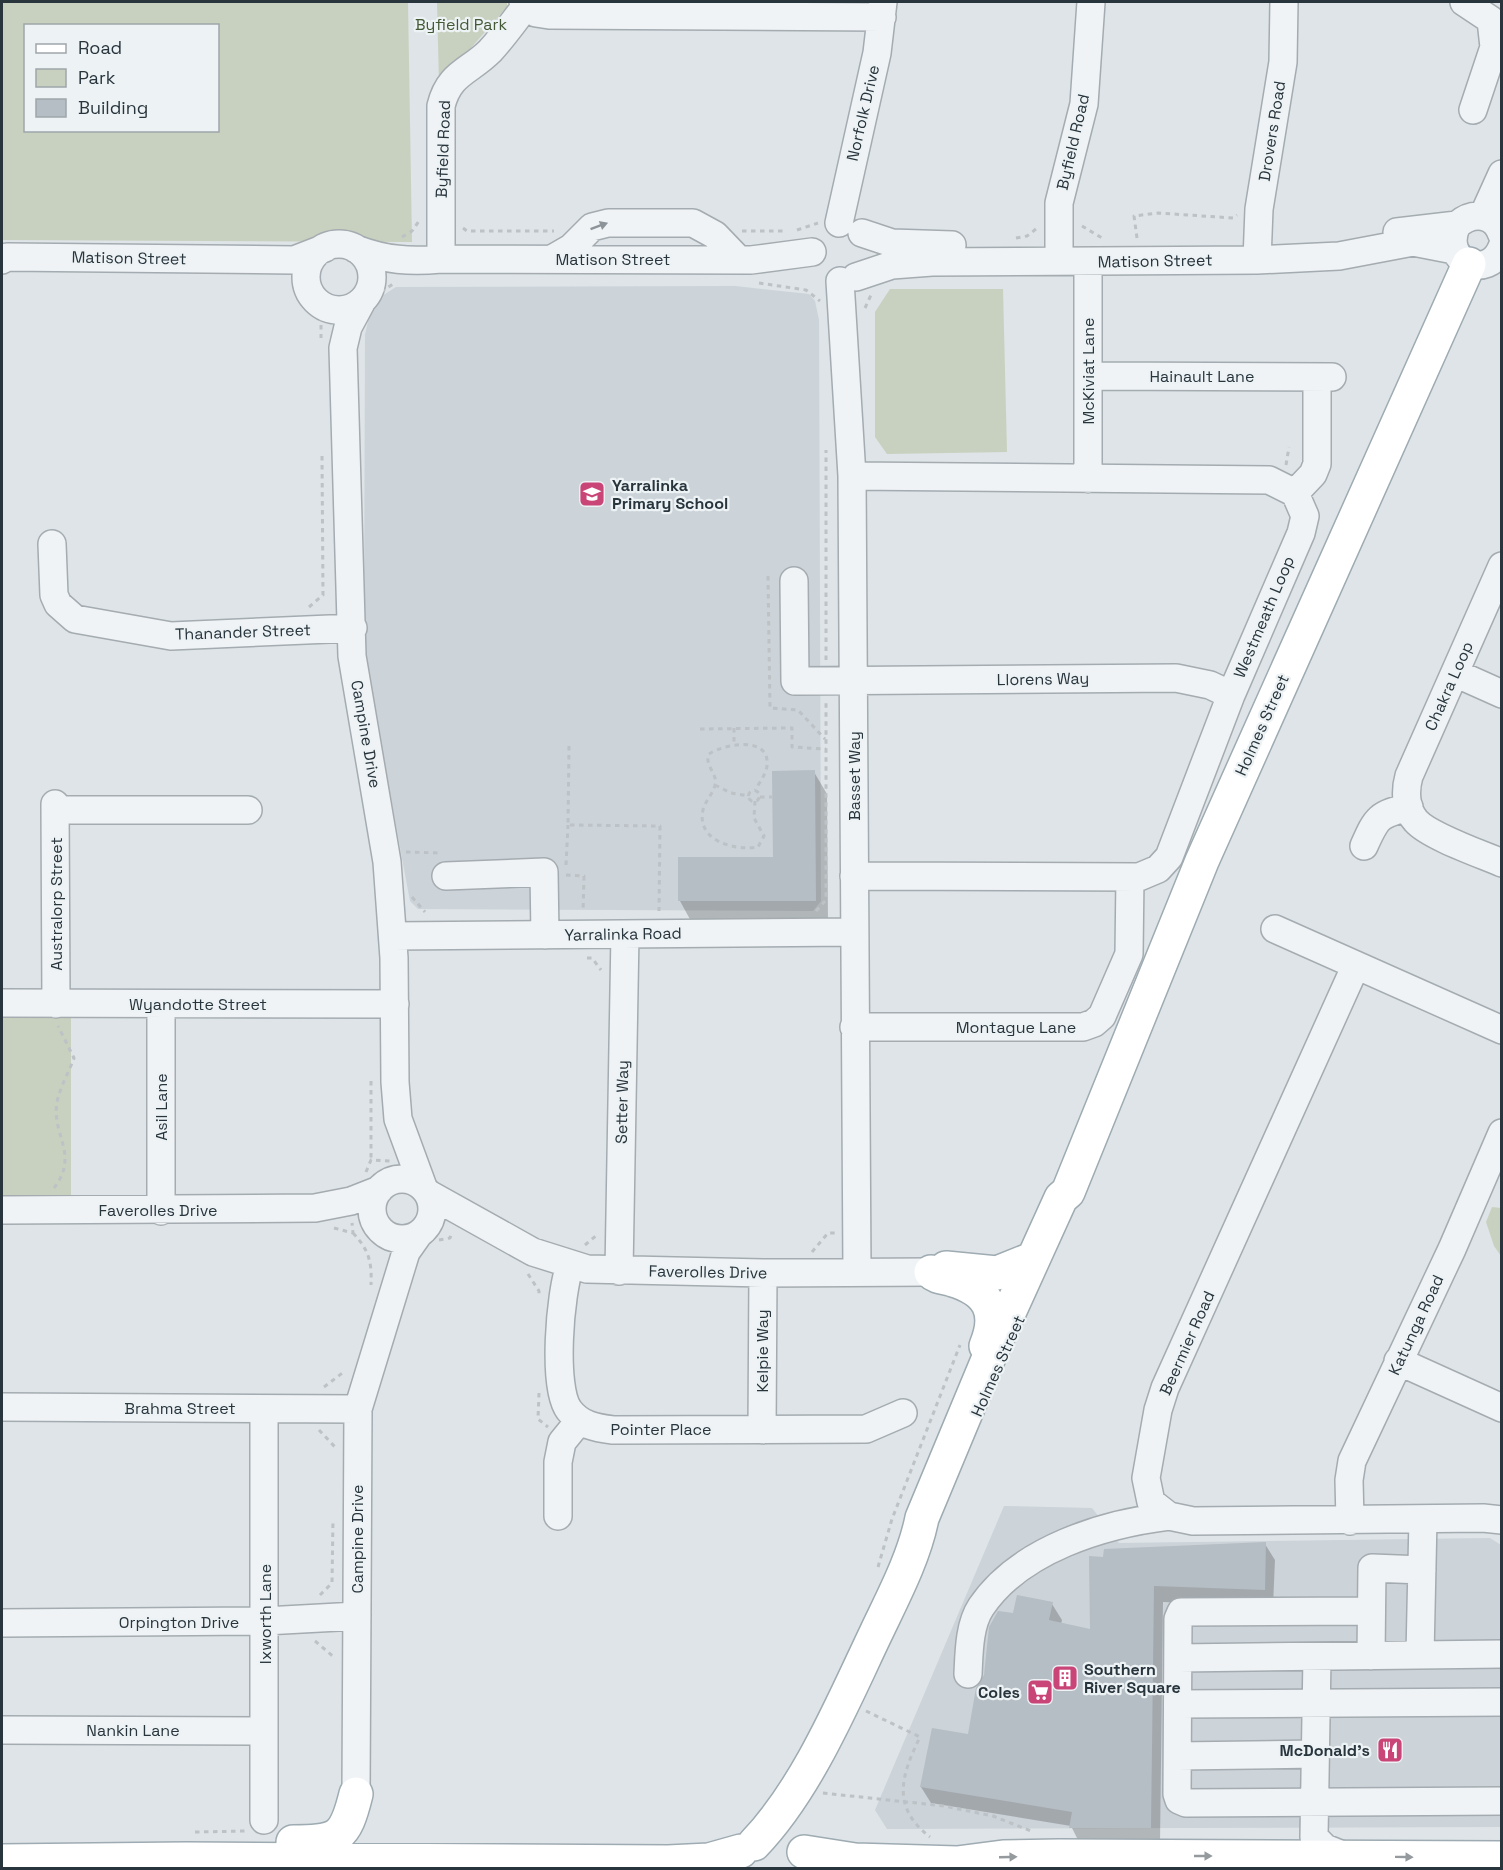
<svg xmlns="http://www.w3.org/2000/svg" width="1503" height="1870" viewBox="0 0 1503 1870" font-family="'Space Grotesk',sans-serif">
<rect width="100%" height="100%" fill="#dee4e7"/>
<!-- built -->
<path fill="#ccd3d9" d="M735,286L809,294L815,301L819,320L821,901L813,911L418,909L410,901L364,653L365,335L370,312L382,296L396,287Z
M1004,1506L1092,1508L1119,1543L1490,1538L1501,1545V1827L887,1829L875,1810Z"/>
<!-- green -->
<path fill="#c8d1bf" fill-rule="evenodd" d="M2,2H408L412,242L2,240ZM26,26H218V130H26Z
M437,2H507V7L439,84Z
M890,289H1003L1007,452L887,454L875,437V312Z
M71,1011V1198H2V1013Z
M1492,1207L1501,1208V1256L1494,1246L1486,1222Z"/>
<!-- shadow -->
<path fill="#0003" d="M814,772L827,794L828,923H692L680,901L774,858Z
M1265,1544L1275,1560L1273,1606L1163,1602L1160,1844H1080L1071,1826L931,1803L921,1787L969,1736L985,1676L1014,1615L1052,1604L1062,1620L1061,1624L1092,1630L1104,1559Z"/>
<!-- building -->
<path fill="#b5bec4" d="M815,770L816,901H678V857H773L772,771Z
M1266,1542L1265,1590L1154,1586L1151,1828H1069L1072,1812L920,1787L932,1728L968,1734L976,1688L984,1675L989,1627L998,1611L1013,1613L1017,1595L1053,1602L1049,1620L1090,1629L1089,1556L1103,1557L1104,1549Z"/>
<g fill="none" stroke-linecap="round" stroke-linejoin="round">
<defs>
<path id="minor" d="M1464,2L1491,20L1494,47L1473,110
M526,6L536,13L549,15L882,17
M1483,216L1502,174
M839,223L877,53L883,2
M1397,232L1457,225
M862,233L892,243L952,245
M1502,235C1495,213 1473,211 1457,225C1439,262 1489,282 1502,247
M306 277a33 33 0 1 1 66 0a33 33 0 1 1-66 0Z
M1059,246V203L1084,104L1091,2
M356,249C385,260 410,262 441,259L751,260L812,252
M441,259V106C449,73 469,72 490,51C503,37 514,21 526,6L523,2
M552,259L571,248L592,227L608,223H693L715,235L739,260
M2,260L7,257L294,260L325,248
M1257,260L1259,209L1283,62L1284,2
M1088,262V479
M856,277L892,265L932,262L1257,260L1339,256L1413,242L1454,250
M840,281L852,476L857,1271
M362,301L348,327L343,348L352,656L387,862L394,958L395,1082L398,1119L423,1187
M1088,376L1332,377
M852,476L1269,480L1295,493L1305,516L1301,533L1231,695L1169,857L1158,869L1139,877L854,876
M1295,493L1313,474L1317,464V377
M52,544L54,595L58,604L75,619L171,636L353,628
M1502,566L1409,776C1405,790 1405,809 1416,821C1429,836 1481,854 1502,863
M794,581L795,681L1176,678L1210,685L1231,695
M1455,673L1502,694
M55,804L56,1004
M55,810H248
M1364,846C1377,817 1378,815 1409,807
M446,876L544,872L545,935
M1275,929L1502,1030
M393,936L854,932
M1356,965L1165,1388L1158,1410L1146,1478L1151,1502L1169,1516L1193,1521L1483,1518L1502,1520
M2,1003L395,1004
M854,1027H1083L1094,1023L1102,1016L1129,954L1130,877
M372 1209a30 30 0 1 1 60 0a30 30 0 1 1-60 0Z
M429,1194L533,1252L587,1269L763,1273L931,1272
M2,1210L315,1208L351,1201L379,1190
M161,1211V1004
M570,1266C560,1292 552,1388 569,1410C580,1425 596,1428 613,1430L866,1429L903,1413
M619,1271L625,934
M1398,1361L1502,1408
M2,1407L358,1409
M264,1409V1820
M762,1430L763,1273
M558,1516V1462L562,1442L579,1421
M1350,1521L1349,1480L1352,1461L1452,1249L1502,1133
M1371,1611L1181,1612L1178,1619L1177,1794L1179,1800L1186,1803L1502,1801
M2,1623L265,1621L357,1616
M1420,1655L1423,1519
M1371,1656L1372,1568L1422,1570
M1317,1657L1314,1837L1325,1848L1345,1856
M1179,1658L1502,1654
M968,1674C969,1653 969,1625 981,1607C1020,1549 1104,1524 1169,1516
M1178,1704L1502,1702
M2,1730L264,1731
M1178,1756L1316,1754
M356,1794L358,1409L406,1252L418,1235"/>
<path id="major" d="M946,1268L997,1273L1032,1259
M931,1272C937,1278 945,1277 953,1280C989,1291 1000,1312 986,1346
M293,1842C338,1842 345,1839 356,1794
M754,1844C807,1789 843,1702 876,1633C893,1597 914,1558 922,1518L992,1350L1061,1198L1068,1192L1202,861L1469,264
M804,1852L855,1860L957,1863L1003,1857L1059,1856L1502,1858
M2,1861L186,1859L668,1862L709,1860L741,1851"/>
</defs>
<!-- minor casing -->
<use href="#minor" stroke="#a4acb1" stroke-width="30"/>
<!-- major casing -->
<use href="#major" stroke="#9eabb2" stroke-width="36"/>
<!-- path -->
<path stroke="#bcc2c6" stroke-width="3" stroke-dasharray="4.5 4.5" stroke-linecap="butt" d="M1082,226L1102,238
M463,228L467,231H554
M797,230L818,223
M742,231H786
M402,237L412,231L419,221
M1016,238L1027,236L1036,229
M1137,238L1134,216L1158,213L1233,218L1237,215
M759,283L806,290L820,301
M381,292L396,282
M321,307V338
M865,308L871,295
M1286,465L1289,447
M768,576L770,708L798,710L825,739
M309,607L323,595L322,455
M826,660V450
M734,728V744
M700,729L792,728V747L826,749
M569,746L568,825L660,826L659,911
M715,785L731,793L749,796
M748.5 796a5.5 5.5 0 1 1 11 0a5.5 5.5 0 1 1-11 0Z
M760,797H772
M755,801L754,818L764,836L758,847C735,851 696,841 703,810C705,801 713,794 715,785C718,773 704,766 709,754C722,745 764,736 767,760C769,770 760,782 755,790
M406,852L442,853
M566,865L568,825
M566,875L584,876L583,912
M412,897L425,912
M816,911L826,900V702
M587,958H592L601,970
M371,1081V1160
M366,1172L371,1160L391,1161
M54,1188C80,1154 51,1135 57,1102C60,1087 69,1072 74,1058L58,1026
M334,1228L353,1233L352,1223
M353,1233C369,1250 372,1262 371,1285
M439,1240L450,1238L452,1233
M585,1245L598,1234
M812,1252L828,1233H836
M528,1274L539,1291V1297
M324,1387L345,1371
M539,1393L538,1419L548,1427
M319,1430L335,1447
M878,1567L892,1519L960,1345
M320,1595L332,1583L333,1519
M315,1641L335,1658
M866,1711L920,1737C901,1776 891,1807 930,1837
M823,1793L944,1806L993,1816L1031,1831
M195,1832L246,1831"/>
<!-- minor -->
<use href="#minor" stroke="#f0f3f6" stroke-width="27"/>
<!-- major -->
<use href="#major" stroke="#fff" stroke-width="33"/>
</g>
<!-- one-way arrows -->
<defs><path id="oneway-solid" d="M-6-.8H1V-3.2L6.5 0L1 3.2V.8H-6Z" transform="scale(1.5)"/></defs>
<use fill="#8c949a" href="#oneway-solid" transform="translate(599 226) rotate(-20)"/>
<g fill="#949a9e">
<use href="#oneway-solid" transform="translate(1203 1856)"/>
<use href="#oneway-solid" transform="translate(1008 1857) rotate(-2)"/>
<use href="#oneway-solid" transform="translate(1404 1857) rotate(1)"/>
</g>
<!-- icons -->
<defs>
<symbol id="school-square" viewBox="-11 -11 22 22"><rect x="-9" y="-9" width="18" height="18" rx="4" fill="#ca4577" stroke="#edf2f5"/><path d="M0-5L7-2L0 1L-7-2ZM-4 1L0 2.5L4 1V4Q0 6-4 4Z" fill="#fff"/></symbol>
<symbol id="building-square" viewBox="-11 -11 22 22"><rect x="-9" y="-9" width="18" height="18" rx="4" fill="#ca4577" stroke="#edf2f5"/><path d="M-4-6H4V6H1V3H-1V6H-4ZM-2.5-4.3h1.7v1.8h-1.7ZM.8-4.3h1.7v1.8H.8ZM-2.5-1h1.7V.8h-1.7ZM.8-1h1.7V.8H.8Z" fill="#fff"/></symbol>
<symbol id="supermarket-square" viewBox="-11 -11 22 22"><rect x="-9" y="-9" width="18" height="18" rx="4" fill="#ca4577" stroke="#edf2f5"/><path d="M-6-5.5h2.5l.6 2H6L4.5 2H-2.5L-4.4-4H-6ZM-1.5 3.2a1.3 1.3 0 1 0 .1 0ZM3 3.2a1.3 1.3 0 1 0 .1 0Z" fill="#fff"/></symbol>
<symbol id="restaurant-square" viewBox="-11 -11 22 22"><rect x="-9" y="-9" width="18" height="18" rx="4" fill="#ca4577" stroke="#edf2f5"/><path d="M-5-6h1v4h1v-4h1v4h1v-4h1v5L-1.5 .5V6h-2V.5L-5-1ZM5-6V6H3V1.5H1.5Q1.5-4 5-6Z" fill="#fff"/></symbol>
</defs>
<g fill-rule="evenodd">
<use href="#school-square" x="577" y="479" width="30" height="30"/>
<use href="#building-square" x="1050" y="1663" width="30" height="30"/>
<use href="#supermarket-square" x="1025" y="1677" width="30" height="30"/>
<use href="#restaurant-square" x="1375" y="1735" width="30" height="30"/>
</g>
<g text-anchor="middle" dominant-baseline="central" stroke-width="4.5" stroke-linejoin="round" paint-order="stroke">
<!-- park labels -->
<g font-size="16" fill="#445935" stroke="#edf2f5">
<text x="461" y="24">Byfield Park</text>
</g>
<!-- street labels -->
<g font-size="16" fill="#28353d" stroke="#edf2f5">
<text transform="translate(863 113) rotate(-77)">Norfolk Drive</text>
<text transform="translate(1272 131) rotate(-81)">Drovers Road</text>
<text transform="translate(1073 142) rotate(-77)">Byfield Road</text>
<text transform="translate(443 149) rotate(-88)">Byfield Road</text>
<text transform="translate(129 258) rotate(1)">Matison Street</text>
<text x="613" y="259">Matison Street</text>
<text transform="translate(1155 261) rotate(-1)">Matison Street</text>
<text transform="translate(1088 371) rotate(-90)">McKiviat Lane</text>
<text x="1202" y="376">Hainault Lane</text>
<text transform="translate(1264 617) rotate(-67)">Westmeath Loop</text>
<text transform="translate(243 632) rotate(-2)">Thanander Street</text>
<text transform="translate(1043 679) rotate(-1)">Llorens Way</text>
<text transform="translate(1449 686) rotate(-66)">Chakra Loop</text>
<text transform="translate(1262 725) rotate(-66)">Holmes Street</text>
<text transform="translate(366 734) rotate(80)">Campine Drive</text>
<text transform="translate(854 776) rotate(-90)">Basset Way</text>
<text transform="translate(56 904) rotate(-90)">Australorp Street</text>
<text transform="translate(623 934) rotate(-1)">Yarralinka Road</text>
<text x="198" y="1004">Wyandotte Street</text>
<text x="1016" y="1027">Montague Lane</text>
<text transform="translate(622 1102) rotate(-89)">Setter Way</text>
<text transform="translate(161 1107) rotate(-90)">Asil Lane</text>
<text x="158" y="1210">Faverolles Drive</text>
<text transform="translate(708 1272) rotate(1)">Faverolles Drive</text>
<text transform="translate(1416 1325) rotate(-65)">Katunga Road</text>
<text transform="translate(1187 1343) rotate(-66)">Beermier Road</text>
<text transform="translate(762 1351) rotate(-90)">Kelpie Way</text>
<text transform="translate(998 1366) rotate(-66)">Holmes Street</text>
<text x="180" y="1408">Brahma Street</text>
<text x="661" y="1429">Pointer Place</text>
<text transform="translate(357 1539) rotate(-90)">Campine Drive</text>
<text transform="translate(265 1614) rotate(-90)">Ixworth Lane</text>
<text x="179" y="1622">Orpington Drive</text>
<text x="133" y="1730">Nankin Lane</text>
</g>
<!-- poi labels -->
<g font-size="16" font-weight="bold" fill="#28353d" stroke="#edf2f5" text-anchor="start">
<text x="612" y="485">Yarralinka<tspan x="612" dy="18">Primary School</tspan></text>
<text x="1084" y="1669">Southern<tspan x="1084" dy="18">River Square</tspan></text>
<text x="1020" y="1692" text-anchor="end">Coles</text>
<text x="1370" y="1750" text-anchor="end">McDonald's</text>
</g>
</g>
<!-- border -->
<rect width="1503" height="1870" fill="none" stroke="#28353d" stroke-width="6"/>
<!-- legend -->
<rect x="24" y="24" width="195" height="108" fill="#edf2f5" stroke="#9ea6ab" stroke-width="1.5"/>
<rect x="36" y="44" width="30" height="9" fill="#ffffff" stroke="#9ea6ab" stroke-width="1.5"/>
<text x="78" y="54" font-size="18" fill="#28353d">Road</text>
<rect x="36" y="69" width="30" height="18" fill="#c8d1bf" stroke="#9ea6ab" stroke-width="1.5"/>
<text x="78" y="84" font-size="18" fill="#28353d">Park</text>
<rect x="36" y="99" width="30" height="18" fill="#b5bec4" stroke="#9ea6ab" stroke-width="1.5"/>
<text x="78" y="114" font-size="18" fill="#28353d">Building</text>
</svg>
